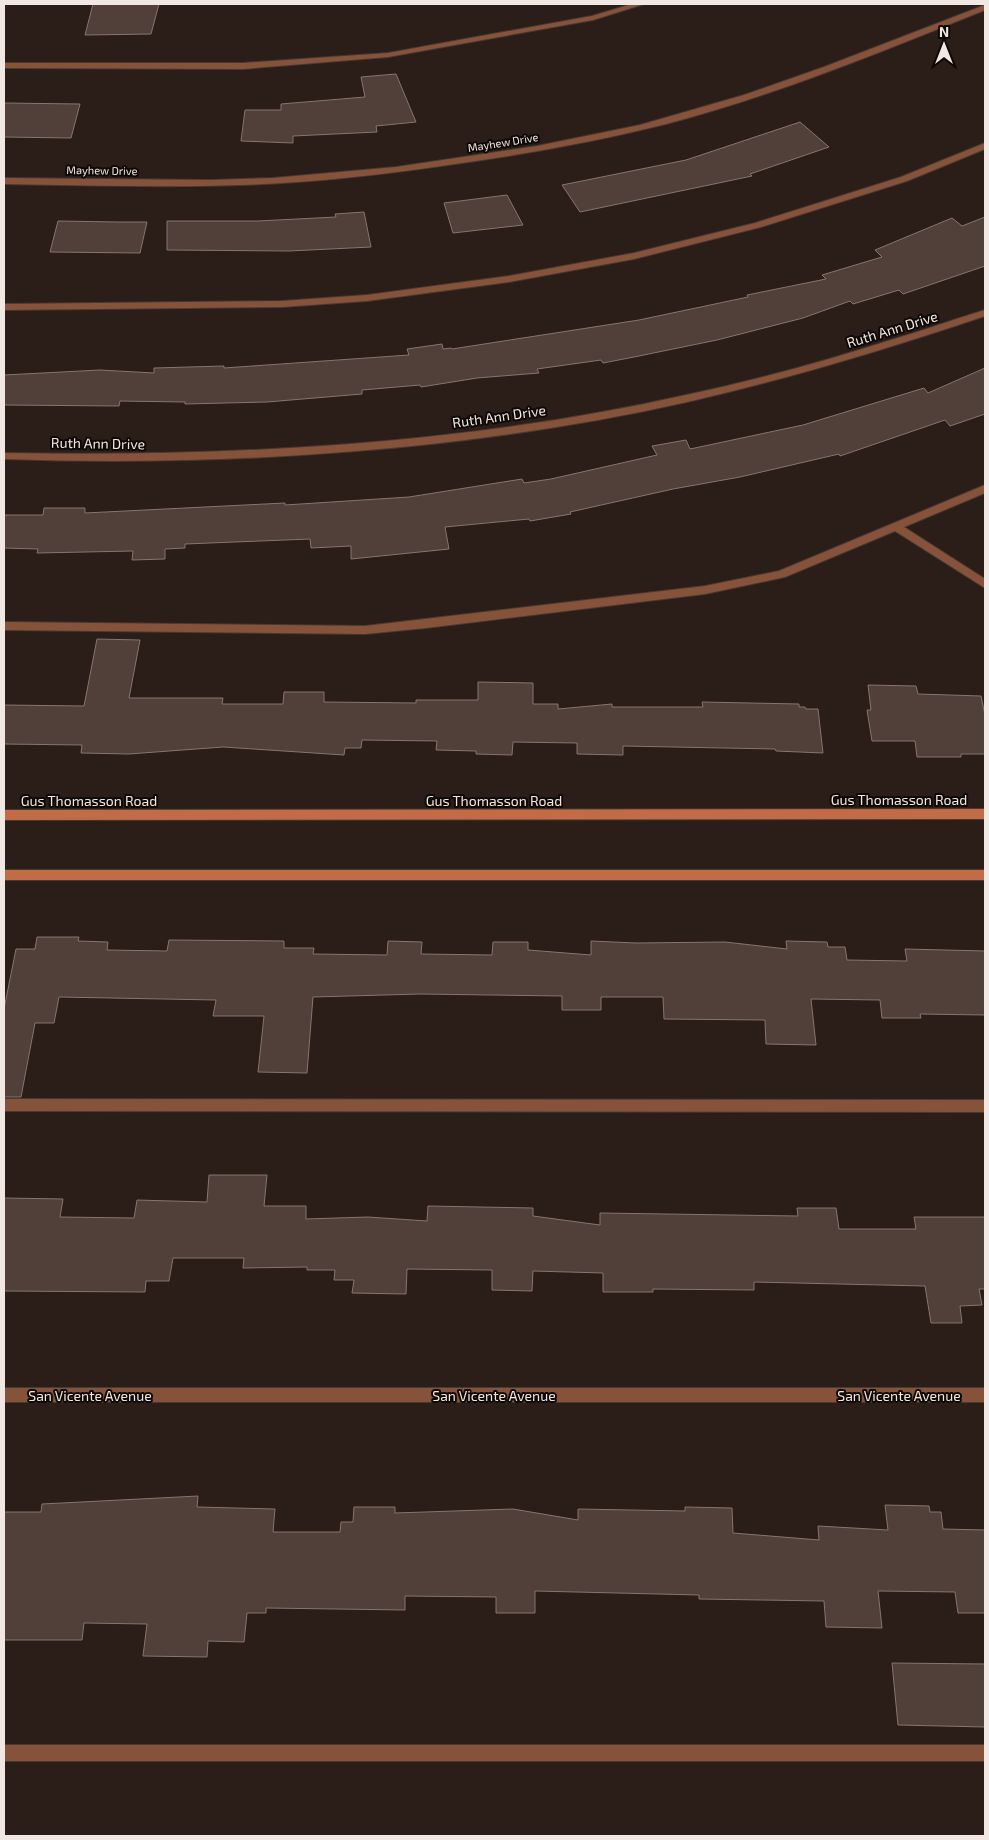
<svg xmlns="http://www.w3.org/2000/svg" width="989" height="1840" viewBox="0 0 989 1840" font-family="'Exo 2',sans-serif">
<rect width="100%" height="100%" fill="#2b1d17"/>
<!-- building -->
<path fill="#504039" stroke="#87756e" d="M93,4H159L151,34L85,35Z
M396,74L416,122L376,126L377,132L293,136V143L241,141L245,110H281V104L365,97L361,77Z
M4,103L80,104L71,138L4,137Z
M800,122L829,147L750,174L752,176L580,212L562,185L686,160Z
M507,195L523,225L453,233L444,203Z
M364,212L371,247L289,251L167,250V221H258L336,217L335,214Z
M985,217V266L903,294L899,290L853,304L850,301L803,318L717,340L634,357L603,363L601,360L537,369L539,373L477,378L421,387L420,385L362,390V394L267,402L185,404V402L120,401L119,406L4,405V375L100,370L154,373V368L224,366V368L409,355L407,349L442,344L443,349L451,348L452,349L639,320L748,297L747,295L826,279L822,275L882,257L875,250L952,218L962,226Z
M58,221L117,222H147L140,253L50,252Z
M985,368V414L950,426L945,420L840,456L839,454L740,477L673,489L570,512L571,514L530,521L529,519L445,527L449,549L351,559V546L311,548L310,539L185,544V548L165,549V559L132,560L133,551L37,553L38,549L4,548V515H43L44,508H85V513L285,503V505L409,497L522,479L524,483L551,479L657,455L652,446L686,440L690,449L803,425L924,388L928,393Z
M97,639L140,640L129,698H223L222,704H283L284,692H324V702L416,703V700H478V682L533,683V704H558V709L612,704V707H703L702,702L799,704V707H805L806,709H818L823,753L776,751L775,749L623,746V755L577,754V743L513,742L512,755L476,754V751L436,750L437,741L362,740L361,748H345L344,755L223,747L129,754L81,753L82,745L4,744V705L84,706Z
M868,685L916,686L918,694L981,696L985,715V754H961V757H917L915,741H872L867,710H871Z
M37,937H79L78,941L108,942L107,950L167,951L169,940L284,941V948H314L313,954L387,955L388,941L422,942L421,954L492,955L493,942H528V950L591,955V941L636,943L725,942L787,949L786,941L827,942L828,947H845L847,960L907,961L905,949L985,951V1015L920,1014L921,1018H882L880,1000L811,999L816,1045L766,1044L765,1020L664,1019L663,997H601V1010H562V996L420,994L313,997L307,1073L258,1072L264,1016H213L216,1000L59,997L54,1023H35L21,1097H4V1009L16,949H35Z
M209,1175H267L264,1206H306V1219L368,1217L427,1221L428,1206L533,1208V1216L600,1225V1213L798,1216L797,1208H836L839,1229H916L914,1217H985V1289H979L982,1305L960,1306L962,1323H931L925,1286L754,1282V1290L653,1289V1292H603V1273L533,1271L532,1291L492,1290V1270L407,1269L406,1294L352,1293L354,1280H334L335,1270H307V1267L243,1268L244,1258H173L169,1281H146L145,1292L4,1291V1198L63,1199L60,1217L134,1218L137,1200L207,1202Z
M198,1496L197,1507L275,1509L273,1532H340L341,1522H353L354,1507H395V1513L513,1509L578,1520V1509L685,1511V1507L732,1508L733,1533L819,1540L818,1526L888,1530L885,1505L929,1506L930,1512H941L943,1529L985,1530V1613H958L955,1592L878,1591L882,1628L826,1627L824,1601L699,1599V1595L535,1591V1613H496V1597L405,1596V1610L266,1608V1613H247L244,1642L208,1641L207,1657L143,1656L147,1624L84,1623L82,1640H4V1512H41L42,1504Z
M892,1663L985,1664V1727L898,1725Z"/>
<g fill="none" stroke-linecap="round" stroke-linejoin="round">
<defs>
<path id="lane" d="M632,4H644L593,20L388,57L243,69L4,68V63H243L388,53L592,16Z
M985,143V149L907,181L761,227L634,259L509,282L367,301L282,307L4,310V304L282,301L367,295L509,276L634,253L755,223L901,177Z
M985,485V493L904,527L985,579V588L895,531L785,577L705,594L426,628L365,634L4,630V622L365,626L705,586L779,571Z
M4,1099L985,1100V1112L4,1111Z
M4,1745H985V1761H4Z"/>
<path id="street" d="M985,5V10C881,52 776,95 666,124C594,142 521,155 448,165C379,175 311,183 241,185C162,188 83,185 4,184V178L211,180L273,178L396,167L537,146L640,125L744,95L824,67Z
M985,310V316C887,349 788,379 687,402C469,451 227,467 4,459V453C232,457 463,445 686,395C757,380 826,361 894,339C925,330 955,319 985,310Z
M4,1388H985V1402H4Z"/>
<path id="secondary" d="M985,809V819L4,820V810Z
M4,870H985V880H4Z"/>
</defs>
<!-- lane casing -->
<use href="#lane" stroke="#473934" stroke-width="2"/>
<!-- street casing -->
<use href="#street" stroke="#473934" stroke-width="2"/>
<!-- secondary casing -->
<use href="#secondary" stroke="#473934" stroke-width="2"/>
<!-- lane -->
<use href="#lane" fill="#87523a" fill-rule="evenodd"/>
<!-- street -->
<use href="#street" fill="#87523a" fill-rule="evenodd"/>
<!-- secondary -->
<use href="#secondary" fill="#c16c46" fill-rule="evenodd"/>
</g>
<g text-anchor="middle" dominant-baseline="central" stroke-width="4" stroke-linejoin="round" paint-order="stroke">
<!-- far-street labels -->
<g font-size="11" fill="#f1e7e3" stroke="#0f0906">
<text transform="translate(503 142) rotate(-9)">Mayhew Drive</text>
<text transform="translate(102 170) rotate(1)">Mayhew Drive</text>
</g>
<!-- street labels -->
<g font-size="14" fill="#f1e7e3" stroke="#0f0906">
<text transform="translate(892 329) rotate(-17)">Ruth Ann Drive</text>
<text transform="translate(499 416) rotate(-8)">Ruth Ann Drive</text>
<text transform="translate(98 443) rotate(1)">Ruth Ann Drive</text>
<text x="899" y="799">Gus Thomasson Road</text>
<text x="89" y="800">Gus Thomasson Road</text>
<text x="494" y="800">Gus Thomasson Road</text>
<text x="90" y="1395">San Vicente Avenue</text>
<text x="494" y="1395">San Vicente Avenue</text>
<text x="899" y="1395">San Vicente Avenue</text>
</g>
</g>
<!-- border -->
<rect width="989" height="1840" fill="none" stroke="#f1e7e3" stroke-width="10"/>
<!-- north arrow -->
<g transform="translate(944 45)" stroke="#0f0906" stroke-width="4" paint-order="stroke">
<path d="M0-4L9 19L0 12L-9 19Z" fill="#f1e7e3"/>
<text y="-8" font-size="14" font-weight="bold" text-anchor="middle" fill="#f1e7e3">N</text>
</g>
</svg>
